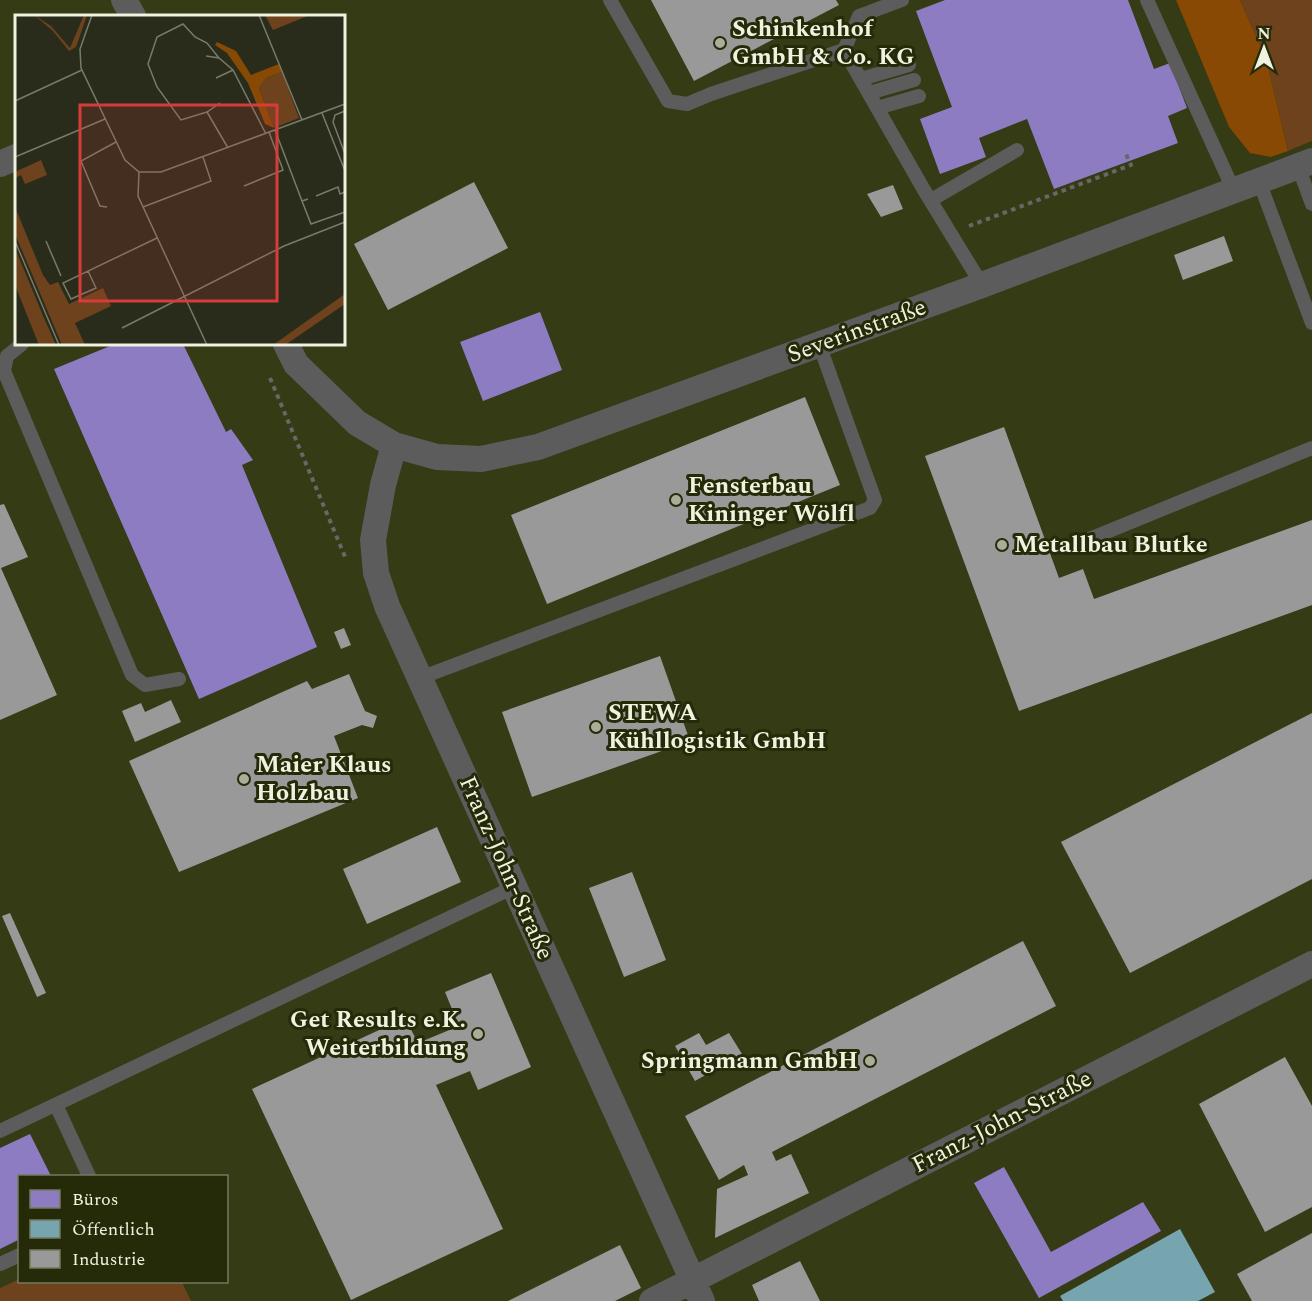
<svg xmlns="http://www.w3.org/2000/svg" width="1312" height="1301" viewBox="0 0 1312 1301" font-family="Spectral,serif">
<rect width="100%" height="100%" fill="#2a2c1b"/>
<!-- built -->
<path fill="#353b15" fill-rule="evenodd" d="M0,0H1176L1229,127L1271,157L1312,141V1301H191L182,1282H226V1176H20L19,1279L0,1288ZM16,16H344V344H16Z"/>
<!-- green -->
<path fill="#6d421d" d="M1240,0H1312V141L1288,151L1266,58Z
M19,1279L20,1282H182L191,1301H0V1288Z"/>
<!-- forest -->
<path fill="#884904" d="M1176,0H1240L1266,58L1288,151L1271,157L1250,153L1229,127Z"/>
<!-- offices -->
<path fill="#8e7cc3" d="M945,0H1128L1154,69L1170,63L1187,108L1168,116L1178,143L1054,189L1027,119L979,138L986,157L940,174L920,119L952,107L916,11Z
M540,312L562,370L483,401L460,342Z
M115,344H183L226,432L231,429L253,460L242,465L317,647L199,699L54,369Z
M30,1134L51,1176H20V1239L0,1249V1148Z
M1004,1167L1051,1252L1143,1202L1161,1231L1039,1298L974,1183Z"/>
<!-- public -->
<path fill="#76a5af" d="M1180,1229L1215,1292L1198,1301H1063L1060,1296Z"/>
<!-- industry -->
<path fill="#999" d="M651,0H836L839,5L694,81Z
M474,182L508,248L388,310L354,244Z
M893,185L903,209L881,217L867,194Z
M1224,236L1233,261L1183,280L1174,255Z
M805,397L840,485L547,604L511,515Z
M1004,427L1059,578L1083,569L1094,599L1312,520V605L1019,711L925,456Z
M4,504L28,557L1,568L57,695L0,720V505Z
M344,628L351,645L341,649L334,632Z
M660,656L690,741L532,797L502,712Z
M349,674L365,711L377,716L373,728L362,725L334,736L358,798L179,872L129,761L307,681L312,689Z
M171,700L181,722L135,742L122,711L141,703L145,712Z
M1312,713V879L1130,973L1061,842Z
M437,827L461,882L367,924L343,869Z
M632,872L666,960L624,977L589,888Z
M10,913L46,993L37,997L2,916Z
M1023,941L1056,1006L772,1152L776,1161L791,1154L809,1193L715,1238L717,1189L748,1175L744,1165L719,1180L685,1116Z
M491,973L531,1067L478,1090L470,1071L436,1085L503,1229L351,1300L252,1089L405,1018L418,1043L459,1026L445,992Z
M699,1033L706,1045L729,1033L742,1054L695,1081L675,1046Z
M1285,1057L1312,1106V1207L1265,1232L1199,1104Z
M1312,1233V1301H1252L1237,1274Z
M620,1245L641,1288L615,1301H508Z
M800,1261L820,1301H759L752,1285Z"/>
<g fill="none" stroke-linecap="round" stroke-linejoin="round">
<!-- path -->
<path stroke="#676865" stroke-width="4" stroke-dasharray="4.5 4.5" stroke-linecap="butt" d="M969,226L1131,165L1125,152
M270,378L346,559"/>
<!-- lane -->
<path stroke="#5c5c5c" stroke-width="14" d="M610,0L668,101L687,104L711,94L844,50L859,16L902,0
M1147,0L1234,191
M844,50L924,190L982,285
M861,79L909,65
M869,93L914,80
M877,108L919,96
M1298,166L1312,204
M1259,181L1312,323
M931,200L1017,150
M22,344L7,356L4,371L132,675L145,685L179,679
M1087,540L1312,448
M420,678L870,508L875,500L819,344
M56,1105L89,1176
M0,1131L514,887
M0,1264L20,1255"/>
<!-- street -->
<path stroke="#5c5c5c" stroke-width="26" d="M124,0L133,16
M0,164L16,157
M286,344L296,364L357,423L394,445L437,457L481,459L538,447L982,285L1312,161
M394,445L383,485L373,540L376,573L387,606L702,1301
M652,1301L1312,964"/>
</g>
<!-- markers -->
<g fill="#a9ad9a" stroke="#252a08" stroke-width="2">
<circle cx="720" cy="43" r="6"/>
<circle cx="676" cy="500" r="6"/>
<circle cx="1002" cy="545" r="6"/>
<circle cx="596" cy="727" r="6"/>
<circle cx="244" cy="779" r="6"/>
<circle cx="478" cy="1034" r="6"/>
<circle cx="870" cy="1061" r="6"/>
</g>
<g text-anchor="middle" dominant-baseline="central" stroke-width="6" stroke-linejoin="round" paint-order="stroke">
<!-- poi labels -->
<g font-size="24" font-weight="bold" fill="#eef2df" stroke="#252a08" text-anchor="start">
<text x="732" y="29">Schinkenhof<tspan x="732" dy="28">GmbH &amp; Co. KG</tspan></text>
<text x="688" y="486">Fensterbau<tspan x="688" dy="28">Kininger Wölfl</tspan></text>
<text x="1014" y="545">Metallbau Blutke</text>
<text x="608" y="713">STEWA<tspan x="608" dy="28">Kühllogistik GmbH</tspan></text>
<text x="256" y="765">Maier Klaus<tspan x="256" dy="28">Holzbau</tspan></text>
<text x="466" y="1020" text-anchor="end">Get Results e.K.<tspan x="466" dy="28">Weiterbildung</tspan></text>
<text x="858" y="1061" text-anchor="end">Springmann GmbH</text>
</g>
<!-- street labels -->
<g font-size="24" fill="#eef2df" stroke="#252a08">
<text transform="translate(857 331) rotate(-20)">Severinstraße</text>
<text transform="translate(506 868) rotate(66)">Franz-John-Straße</text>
<text transform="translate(1002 1122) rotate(-27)">Franz-John-Straße</text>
</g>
</g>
<!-- overview -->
<g transform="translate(15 15)">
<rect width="330" height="330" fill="#2a2c1b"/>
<path d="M19,0L36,11L55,33L69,0H72L61,32L54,36L38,16ZM250,0H295L258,15ZM267,57L284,103L259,113L244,73L251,63ZM26,145L32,160L10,169L6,160L0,163V157ZM0,192L28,260L35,270L43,267L54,289L88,273L96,291L60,308L70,330H47L0,219ZM0,233L29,303L41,330H24L0,270ZM330,279V289L270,330H258Z" fill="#6d421d"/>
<path d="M202,27L221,36L236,60L264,49L267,57L251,63L244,73L259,113L250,109L233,68L212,38L200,30Z" fill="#884904"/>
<path fill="none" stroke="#787b69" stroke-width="1.5" d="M77,0L65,34L66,53L110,145L124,157H146L330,89M244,0L287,105M191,41L204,43L218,55L251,119M204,43L192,28L180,22L168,9L142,22L133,49L142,72L166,105L192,97L205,88M201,63L218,55M0,86L67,55M330,96L320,100L318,107L330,139M192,97L213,133M307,98L330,156M260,115L287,186L293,184M0,142L90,104M124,157L123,181L192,330M229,171L268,155L254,117M301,181L323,172L325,179L330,177M287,186L296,209L330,197M92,192L85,191L66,146L101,127M128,192L196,166L188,142M0,226L44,330M31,226L46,261M73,256L81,273L56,284L48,268L142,223M107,313L269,231L330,207"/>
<path fill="#d83c3a" fill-opacity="0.15" stroke="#d83c3a" stroke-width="3" d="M65,90H262V286H65Z"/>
<rect width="330" height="330" fill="none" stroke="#eef2df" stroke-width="3"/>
</g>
<!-- legend -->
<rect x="18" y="1175" width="210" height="108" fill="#252a08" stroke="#757a5e" stroke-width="1.5"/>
<rect x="30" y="1190" width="30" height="18" fill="#8e7cc3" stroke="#757a5e" stroke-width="1.5"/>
<text x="72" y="1205" font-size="18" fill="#eef2df">Büros</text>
<rect x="30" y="1220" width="30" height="18" fill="#76a5af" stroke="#757a5e" stroke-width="1.5"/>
<text x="72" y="1235" font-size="18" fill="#eef2df">Öffentlich</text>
<rect x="30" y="1250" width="30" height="18" fill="#999999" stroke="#757a5e" stroke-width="1.5"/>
<text x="72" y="1265" font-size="18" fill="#eef2df">Industrie</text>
<!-- north arrow -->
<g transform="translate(1264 48)" stroke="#252a08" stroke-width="4.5" paint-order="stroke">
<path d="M0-4.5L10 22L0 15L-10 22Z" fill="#eef2df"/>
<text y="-9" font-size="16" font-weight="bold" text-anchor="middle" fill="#eef2df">N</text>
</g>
</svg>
